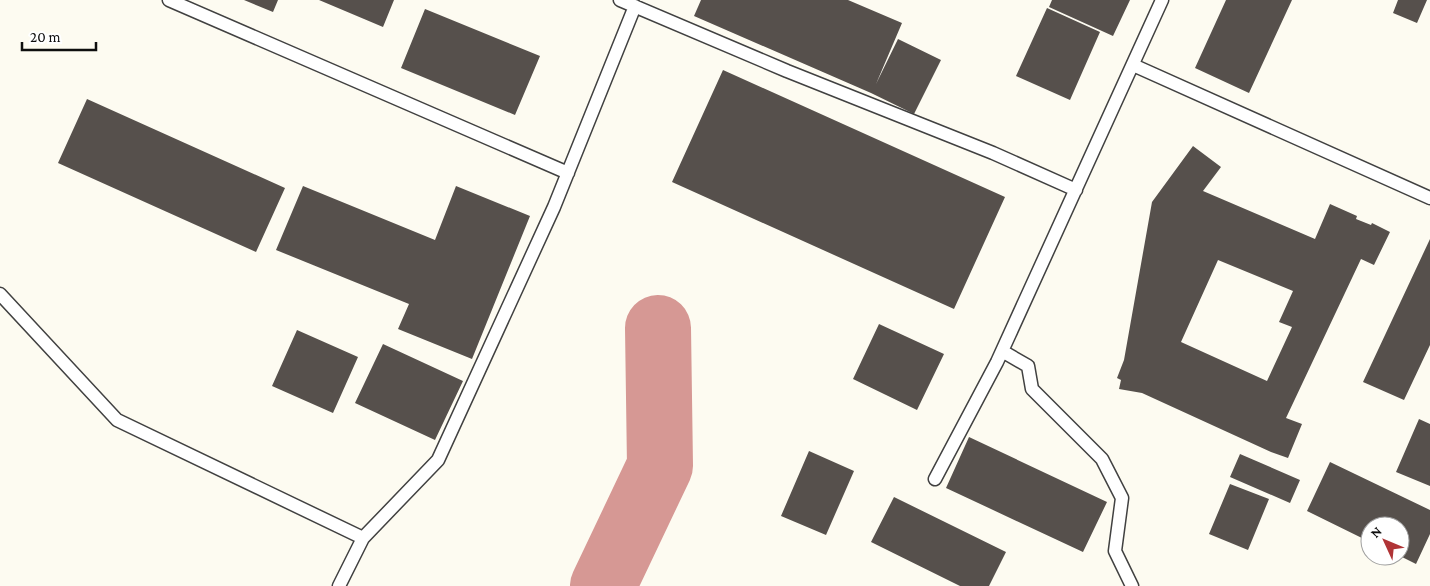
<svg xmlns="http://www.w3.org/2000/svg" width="1430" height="586" viewBox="0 0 1430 586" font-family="'Crimson Pro',serif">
<rect width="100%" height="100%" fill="#fdfbf1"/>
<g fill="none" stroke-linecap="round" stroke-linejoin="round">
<!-- taxiway -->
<path stroke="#d69894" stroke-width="66" d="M603,586L660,466L658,328"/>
</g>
<!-- building -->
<path fill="#56504c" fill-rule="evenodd" d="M244,0H278L273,12Z
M319,0H394L383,27Z
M701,0H848L902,23L876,84L898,39L941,60L914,114L871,93L694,16Z
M1052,0H1130L1113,36L1049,7Z
M1226,0H1292L1249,93L1195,68Z
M1398,0H1427L1417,23L1393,13Z
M1047,8L1100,32L1070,100L1016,76Z
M425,9L540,56L515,115L401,68Z
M723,70L1005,197L954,309L672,182Z
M87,99L285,188L256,252L58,163Z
M1193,146L1221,167L1203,191L1315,239L1330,204L1357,216L1356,219L1371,225L1372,223L1390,232L1374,265L1361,259L1286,418L1302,424L1288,458L1271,452L1142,393L1119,389L1121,380L1117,378L1124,360L1152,202ZM1218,260L1293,291L1279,322L1292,327L1267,381L1181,342Z
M303,186L435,240L456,186L530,216L472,359L398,329L409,304L276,250Z
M1430,239V345L1404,400L1363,382Z
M879,324L944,354L917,410L853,379Z
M297,330L358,357L333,413L272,386Z
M383,344L463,381L435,440L355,403Z
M1419,419L1430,424V486L1396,472Z
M969,437L1107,502L1083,552L946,488Z
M809,451L854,471L826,535L781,516Z
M1240,454L1300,480L1290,503L1230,477Z
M1330,462L1430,510V534L1416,564L1400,556V526H1370V542L1307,511Z
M1230,484L1269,499L1248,550L1209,534Z
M894,497L1006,552L989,586H960L871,542Z"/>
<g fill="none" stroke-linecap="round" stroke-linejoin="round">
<defs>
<path id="lane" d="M169,0L568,173
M620,0L787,71L993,153L1076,190
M1133,65L1430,198
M0,294L117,420L363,538
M1002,351L1028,366L1032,389L1102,459L1122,498L1115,551L1132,586
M935,479L997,362L1162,0
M339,586L363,538L438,460L554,207L635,6"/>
</defs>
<!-- lane casing -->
<use href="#lane" stroke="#414141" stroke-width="15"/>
<!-- lane -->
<use href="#lane" stroke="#fff" stroke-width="12"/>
</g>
<!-- north arrow -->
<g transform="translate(1385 541) rotate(314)"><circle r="24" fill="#ffffff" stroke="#9f9f9f"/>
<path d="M0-4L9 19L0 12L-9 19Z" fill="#b03436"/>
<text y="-8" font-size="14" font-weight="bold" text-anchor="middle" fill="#0e0e0e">N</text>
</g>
<!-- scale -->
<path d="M22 42v8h74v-8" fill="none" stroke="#0e0e0e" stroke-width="2.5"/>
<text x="30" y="42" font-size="15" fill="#0e0e0e" stroke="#ffffff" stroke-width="4" paint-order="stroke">20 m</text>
</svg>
